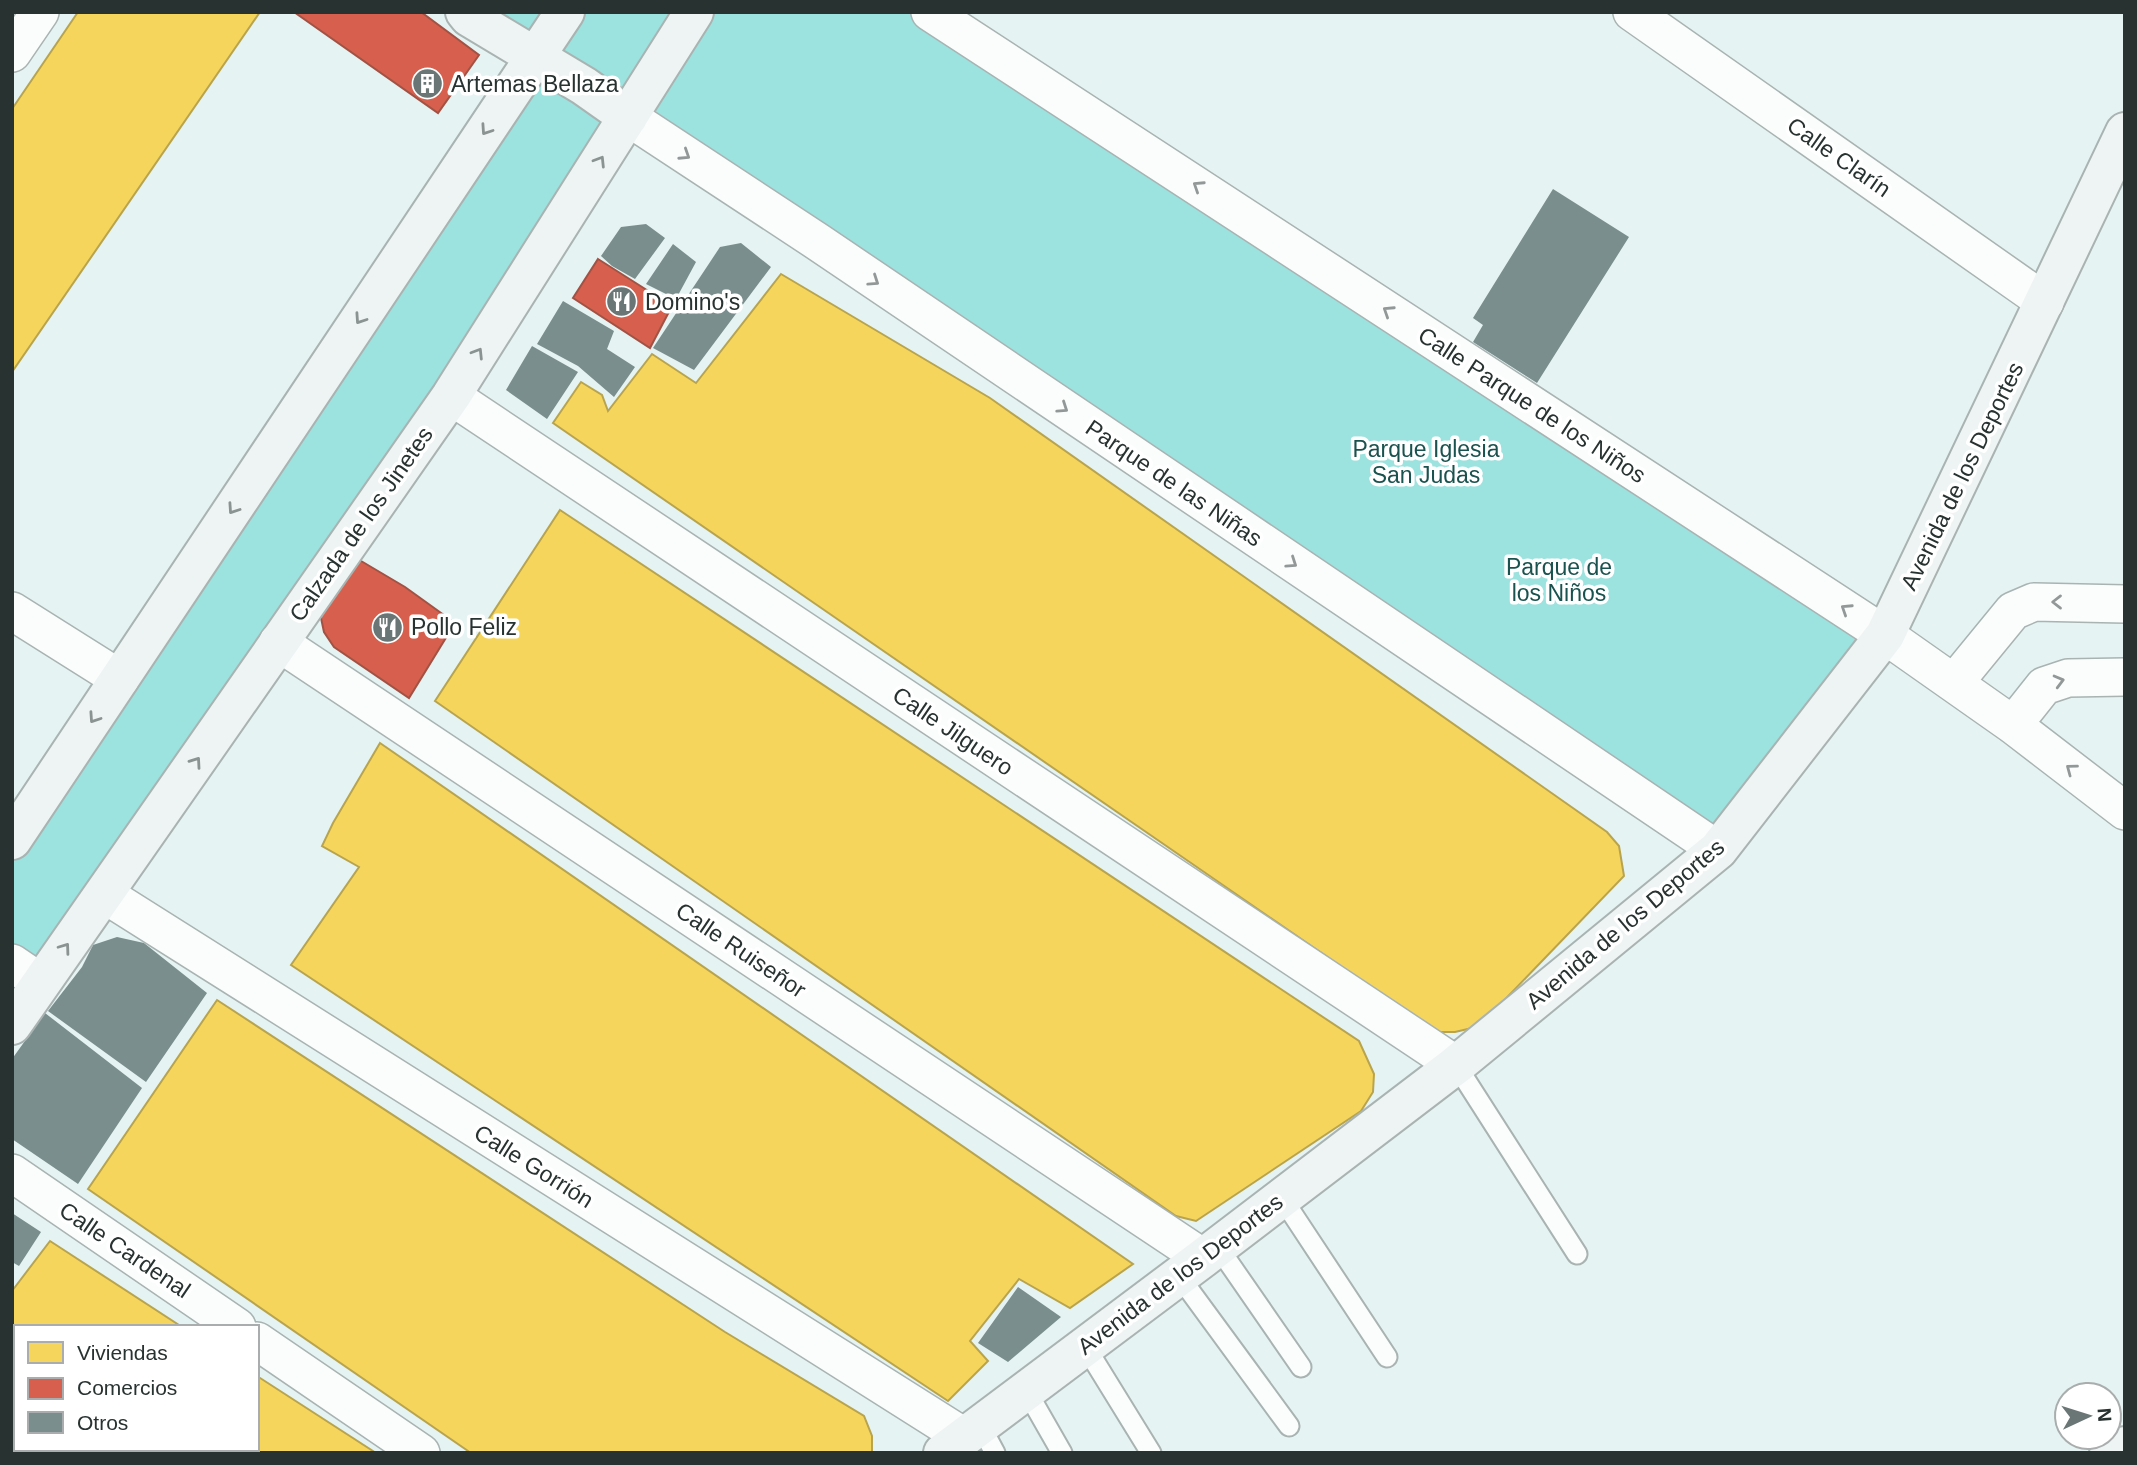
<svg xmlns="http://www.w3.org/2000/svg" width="2137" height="1465" viewBox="0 0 2137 1465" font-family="Arial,sans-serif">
<rect width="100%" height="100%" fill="#e5f3f2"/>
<!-- green -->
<path fill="#9ce2de" d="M501,12H542L529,31Z
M566,12H694L629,113L537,55Z
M696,12H930L1879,636L1715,839L632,116Z
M536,62L622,121L12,1014V841Z"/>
<!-- homes -->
<path fill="#f6d55c" stroke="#b8a44f" stroke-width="2" d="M78,12H260L12,372V109Z
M781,274L990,398L1607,832L1619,846L1624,876L1490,1015L1472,1028L1455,1032H1436L553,423L581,382L602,395L608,411L652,354L696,383Z
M560,510L1359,1041L1374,1074L1373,1092L1361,1111L1196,1221L1176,1216L435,701Z
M380,743L1133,1264L1070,1308L1019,1279L970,1341L988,1361L948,1401L291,965L359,867L322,846L333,823Z
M217,1000L725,1332L864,1416L872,1436V1453H471L88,1189Z
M50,1241L182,1327H16V1449H257V1376L376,1453H12V1291Z"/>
<!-- shops -->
<path fill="#d6604d" stroke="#a25245" stroke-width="2" d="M294,12H421L479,55L438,113Z
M598,259L672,306L650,348L573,298Z
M356,558L405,587L455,623L409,698L334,647L324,632L321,618V605Z"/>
<!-- building -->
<path fill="#798e8d" d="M1553,189L1629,237L1537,383L1473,342L1483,325L1473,318Z
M646,224L665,238L635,279L612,266L601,256L621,227Z
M741,243L771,267L694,370L653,348L720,247Z
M673,244L696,262L676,299L646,284Z
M563,301L614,331L607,349L635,367L614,397L578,366L537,344Z
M532,346L578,372L547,419L506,390Z
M117,937L144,943L207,993L146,1082L48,1011L82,967L93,945Z
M45,1013L142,1088L78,1184L12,1139V1059Z
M12,1213L41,1232L19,1266L12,1262Z
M1018,1287L1061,1317L1008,1362L978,1343Z"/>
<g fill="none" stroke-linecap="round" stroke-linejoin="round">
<defs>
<path id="lane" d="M1456,1065L1577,1254
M1282,1198L1387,1357
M1218,1247L1301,1367
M1179,1276L1289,1426
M1085,1346L1151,1453
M1026,1390L1062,1453
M980,1425L995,1453"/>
<path id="street" d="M930,12L1885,635L2013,725L2125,811
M1632,12L2045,302
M12,53L40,12
M628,117L818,242L1718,850
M451,396L1456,1065
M12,611L120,679
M278,642L1203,1258
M1954,683L2013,611L2034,602L2125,604
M2013,725L2044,686L2068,678L2125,677
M104,894L964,1437
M12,963L40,982
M12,1173L237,1327
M257,1341L421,1453"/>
<path id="secondary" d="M465,12L469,17L584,86L628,117
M12,840L565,12
M12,1025L451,396L694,12
M943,1453L1203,1258L1456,1065L1718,850L1885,635L2125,132
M2109,1453L2125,1446"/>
</defs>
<!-- lane casing -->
<use href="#lane" stroke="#a8b3b2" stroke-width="23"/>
<!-- street casing -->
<use href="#street" stroke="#a8b3b2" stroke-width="40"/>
<!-- secondary casing -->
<use href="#secondary" stroke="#a8b3b2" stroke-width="42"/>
<!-- lane -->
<use href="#lane" stroke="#fbfdfd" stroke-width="19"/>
<!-- street -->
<use href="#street" stroke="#fbfdfd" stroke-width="37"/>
<!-- secondary -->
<use href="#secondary" stroke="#eef3f3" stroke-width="38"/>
</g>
<!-- one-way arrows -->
<defs><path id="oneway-chevron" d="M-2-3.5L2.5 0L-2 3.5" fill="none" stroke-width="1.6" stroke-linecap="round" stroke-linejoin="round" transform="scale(1.75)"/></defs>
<g stroke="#8b9292">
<use href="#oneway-chevron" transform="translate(486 130) rotate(124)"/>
<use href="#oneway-chevron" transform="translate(600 161) rotate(-58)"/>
<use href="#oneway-chevron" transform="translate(360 319) rotate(124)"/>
<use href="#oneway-chevron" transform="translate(478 353) rotate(-58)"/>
<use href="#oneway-chevron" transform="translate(233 509) rotate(124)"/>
<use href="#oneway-chevron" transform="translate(94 718) rotate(124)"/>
<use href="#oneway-chevron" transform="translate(196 762) rotate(-55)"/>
<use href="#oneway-chevron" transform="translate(65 948) rotate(-54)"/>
</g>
<g stroke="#929897">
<use href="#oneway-chevron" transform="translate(685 155) rotate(33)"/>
<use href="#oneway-chevron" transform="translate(1198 186) rotate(-147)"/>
<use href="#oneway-chevron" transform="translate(874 281) rotate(34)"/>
<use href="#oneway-chevron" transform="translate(1388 311) rotate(-147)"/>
<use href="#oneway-chevron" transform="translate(1063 408) rotate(34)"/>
<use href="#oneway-chevron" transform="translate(1292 563) rotate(34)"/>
<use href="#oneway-chevron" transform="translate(2057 602) rotate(-180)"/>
<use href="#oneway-chevron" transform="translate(1846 609) rotate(-147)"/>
<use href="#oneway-chevron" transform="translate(2059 681) rotate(-15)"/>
<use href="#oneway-chevron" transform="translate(2071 769) rotate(-143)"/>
</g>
<!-- icons -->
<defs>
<symbol id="building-disc" viewBox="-11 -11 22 22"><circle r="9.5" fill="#6a7675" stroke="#fff"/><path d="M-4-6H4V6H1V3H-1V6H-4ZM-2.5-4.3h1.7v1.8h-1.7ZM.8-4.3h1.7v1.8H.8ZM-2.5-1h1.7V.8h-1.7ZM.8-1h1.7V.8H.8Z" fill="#fff"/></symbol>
<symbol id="restaurant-disc" viewBox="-11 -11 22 22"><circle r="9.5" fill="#6a7675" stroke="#fff"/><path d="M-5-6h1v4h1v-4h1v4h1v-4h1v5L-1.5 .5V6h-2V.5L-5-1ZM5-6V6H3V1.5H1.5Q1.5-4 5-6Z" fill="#fff"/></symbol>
</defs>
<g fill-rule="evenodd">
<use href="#building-disc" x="410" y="66" width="35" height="35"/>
<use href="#restaurant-disc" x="604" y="284" width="35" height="35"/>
<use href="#restaurant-disc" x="370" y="610" width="35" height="35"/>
</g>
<g text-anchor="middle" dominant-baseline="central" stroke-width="7" stroke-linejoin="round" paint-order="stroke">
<!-- poi labels -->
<g font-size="23" fill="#283231" stroke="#fff" text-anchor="start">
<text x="451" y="84">Artemas Bellaza</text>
<text x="645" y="302">Domino's</text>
<text x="411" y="627">Pollo Feliz</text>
</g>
<!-- street labels -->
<g font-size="23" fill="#283231" stroke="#fff">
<text transform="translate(1839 157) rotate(35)">Calle Clarín</text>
<text transform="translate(1532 405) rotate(33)">Calle Parque de los Niños</text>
<text transform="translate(1962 476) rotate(-64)">Avenida de los Deportes</text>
<text transform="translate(1174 483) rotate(34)">Parque de las Niñas</text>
<text transform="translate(361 524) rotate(-55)">Calzada de los Jinetes</text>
<text transform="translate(953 731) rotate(34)">Calle Jilguero</text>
<text transform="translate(1625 924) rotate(-40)">Avenida de los Deportes</text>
<text transform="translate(741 950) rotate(34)">Calle Ruiseñor</text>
<text transform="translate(534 1166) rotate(32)">Calle Gorrión</text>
<text transform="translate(125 1250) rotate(34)">Calle Cardenal</text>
<text transform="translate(1180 1274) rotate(-37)">Avenida de los Deportes</text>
</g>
<!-- park labels -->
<g font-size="23" fill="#19524e" stroke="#fff">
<text x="1426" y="449">Parque Iglesia<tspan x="1426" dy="26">San Judas</tspan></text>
<text x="1559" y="567">Parque de<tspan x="1559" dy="26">los Niños</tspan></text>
</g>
</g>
<!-- border -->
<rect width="2137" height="1465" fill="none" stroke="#283231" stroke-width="28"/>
<!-- legend -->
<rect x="14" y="1325" width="245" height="126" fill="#ffffff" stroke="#a9adad" stroke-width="2"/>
<rect x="28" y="1342" width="35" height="21" fill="#f6d55c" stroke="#a9adad" stroke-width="2"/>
<text x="77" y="1360" font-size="21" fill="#283231">Viviendas</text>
<rect x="28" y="1378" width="35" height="21" fill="#d6604d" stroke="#a9adad" stroke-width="2"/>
<text x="77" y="1395" font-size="21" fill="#283231">Comercios</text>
<rect x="28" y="1412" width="35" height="21" fill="#798e8d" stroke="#a9adad" stroke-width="2"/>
<text x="77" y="1430" font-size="21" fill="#283231">Otros</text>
<!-- north arrow -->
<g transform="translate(2088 1416) rotate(86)"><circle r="33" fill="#ffffff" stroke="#a9adad" stroke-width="2"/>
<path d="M0-5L12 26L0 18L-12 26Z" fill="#6a7675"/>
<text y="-10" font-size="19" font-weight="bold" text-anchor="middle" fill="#283231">N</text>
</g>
</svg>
